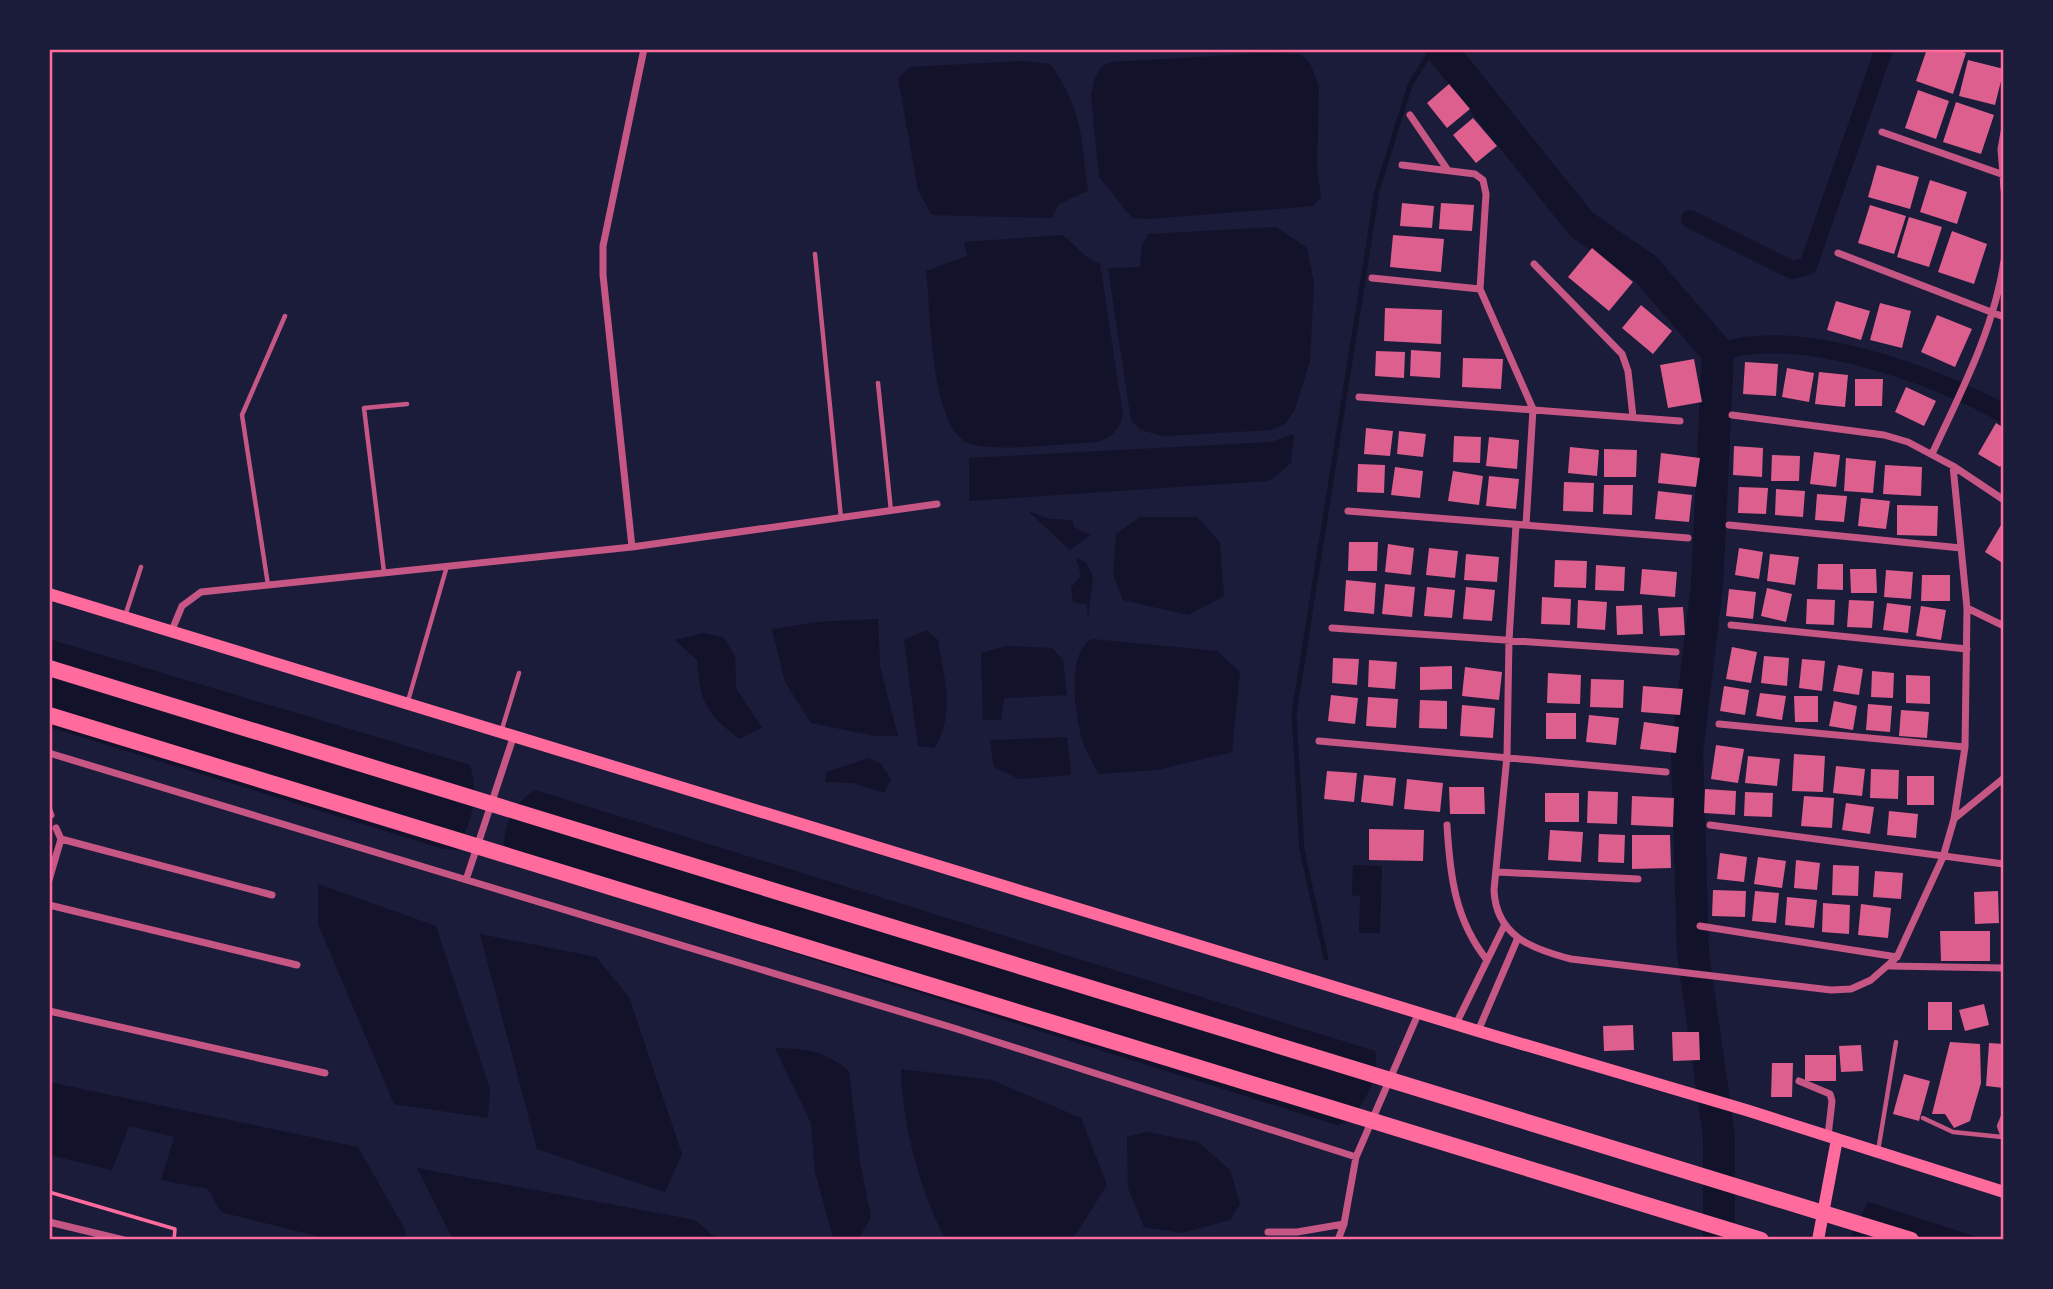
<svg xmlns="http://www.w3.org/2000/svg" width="2053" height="1289" viewBox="0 0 2053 1289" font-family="Barlow,sans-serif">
<rect width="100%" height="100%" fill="#1b1b3a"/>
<!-- water -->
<path fill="#12122b" d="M1264,53L1300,54L1310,63L1319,87L1317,168L1321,196L1314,206L1148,219L1132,218L1099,177L1091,96L1095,77L1102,66L1113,62Z
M1023,61L1050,64C1083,109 1081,138 1088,191L1059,204L1052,218L932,215L918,190L898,78L910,67Z
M1276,227L1307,248L1314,283L1310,361L1295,409L1286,423L1272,430L1163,436L1141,430L1131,420L1108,268L1140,267L1142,246L1148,234Z
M1062,235C1077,245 1083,258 1100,264L1123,415C1119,430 1112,437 1097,442C1069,443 991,453 968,443C930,425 931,311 926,271L967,256L964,242Z
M1294,434L1291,463L1269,481L969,501V458L1271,442Z
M1028,511L1050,519L1072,520L1074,527L1090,535L1070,550Z
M1140,517H1197L1220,542L1224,596L1188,615L1123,600L1113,574L1116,534Z
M1076,558L1086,562L1093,577L1088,619L1087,604L1073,602L1071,588L1081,575Z
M878,619L880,666L898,736H875L811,723L785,682L772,629L817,622Z
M926,630L938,640C944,677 956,715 934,748L918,746L904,640Z
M703,633L723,637L735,656L736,688L762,728L739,739C705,712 700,702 697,660L675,640Z
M49,639L470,765C480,798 471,819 458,850L443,849L49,727Z
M1092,639L1217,651L1240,672L1232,752L1157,770L1098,774C1093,762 1085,751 1082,739C1075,715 1066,653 1092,639Z
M1007,646L1052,648L1063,660L1067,695L1004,698L1001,720H983L981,653Z
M1067,737L1071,775L1019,779L994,767L990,740Z
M869,758L881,764L891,779L884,793L853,783L825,782L826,772Z
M535,790L1375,1051C1381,1077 1365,1100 1350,1121L1337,1125L503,861C505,828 505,809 535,790Z
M1353,865L1382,866L1380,933H1359L1360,896L1352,895Z
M318,884L436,926L490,1089L488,1118L394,1104L318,924Z
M480,934L596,957L629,997L682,1154L665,1192L537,1149Z
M775,1048C808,1049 823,1050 849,1071L860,1162L871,1218L857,1240L833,1237L815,1172L811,1123Z
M901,1069L992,1080L1081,1118L1107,1185L1074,1237L1060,1240H955L943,1235C918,1183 903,1126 901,1069Z
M49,1082L358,1147L404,1228L407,1240H333L221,1212L208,1189L161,1180L174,1137L129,1126L112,1170L49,1155Z
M1147,1132L1198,1142L1230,1170L1240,1204L1230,1220L1182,1233L1144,1227L1128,1188L1127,1137Z
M417,1168L695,1220L718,1240H453Z
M1868,1202L1987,1240H1849Z"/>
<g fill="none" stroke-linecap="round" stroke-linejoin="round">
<!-- stream -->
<path stroke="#12122b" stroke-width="5" d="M1326,958L1302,850L1294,714L1377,191L1410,85L1432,49"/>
<!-- canal -->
<path stroke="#12122b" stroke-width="18" d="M1690,219L1792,270L1808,266L1884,49
M1718,353C1794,324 1936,375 2004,414"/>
<!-- river -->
<path stroke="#12122b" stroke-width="32" d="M1441,49L1582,225L1645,268L1718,353L1707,585L1687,751L1693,953L1719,1137V1240"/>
</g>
<!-- building -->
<path fill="#dd5f8e" d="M1927,49H1953L1966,53L1953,94L1916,81Z
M1968,60L2004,69L1995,105L1959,96Z
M1449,84L1470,109L1447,128L1427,103Z
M1918,90L1949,101L1936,139L1905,128Z
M1956,102L1994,115L1981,154L1943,142Z
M1473,118L1497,146L1476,163L1453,135Z
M1877,165L1919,177L1910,209L1868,197Z
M1930,180L1967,192L1957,224L1920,212Z
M1402,203L1434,206L1432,228L1400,226Z
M1441,203L1474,205L1472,231L1439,229Z
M1870,205L1906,216L1894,254L1858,243Z
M1909,217L1942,227L1929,267L1897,257Z
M1952,231L1987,244L1974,284L1938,272Z
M1393,235L1444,239L1441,272L1390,267Z
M1592,248L1633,282L1609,311L1568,277Z
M1836,301L1870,311L1861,340L1827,330Z
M1880,303L1911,311L1902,348L1870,340Z
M1641,305L1672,331L1653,354L1622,328Z
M1385,308L1442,310L1441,344L1384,341Z
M1937,315L1972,329L1955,367L1921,352Z
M1411,350L1441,352L1440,378L1410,376Z
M1376,351L1405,352L1404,378L1375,376Z
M1463,358L1503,359L1501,389L1462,387Z
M1694,359L1702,402L1668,408L1660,365Z
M1745,362L1778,364L1776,396L1743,394Z
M1787,368L1814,373L1809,402L1782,397Z
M1819,372L1848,375L1845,407L1815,404Z
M1855,379H1883L1882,406H1855Z
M1906,387L1936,401L1924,426L1895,412Z
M1996,423L2004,428V461L2000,467L1978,454Z
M1366,428L1393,431L1390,456L1364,454Z
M1399,431L1426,434L1423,457L1397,454Z
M1454,436L1481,437L1480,463L1453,462Z
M1489,437L1519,440L1517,469L1486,466Z
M1734,446L1763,448L1762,477L1733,475Z
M1570,447L1599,450L1597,476L1568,473Z
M1604,449L1637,450L1636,477H1604Z
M1814,452L1840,455L1836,487L1810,484Z
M1661,453L1700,458L1696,487L1658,483Z
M1772,455L1800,456L1799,481H1771Z
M1846,458L1876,461L1873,493L1844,491Z
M1358,464L1385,465L1384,493L1357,492Z
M1885,465L1922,467L1921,496L1883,494Z
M1395,467L1423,471L1420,498L1391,495Z
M1453,471L1483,476L1479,505L1448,501Z
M1489,476L1519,479L1516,509L1486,506Z
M1564,482L1594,483L1593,512L1563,511Z
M1604,485H1633L1632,515L1603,514Z
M1739,487L1768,488L1766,514L1738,513Z
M1776,489L1805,491L1803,517L1775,515Z
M1658,491L1692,495L1689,522L1655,519Z
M1817,494L1847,496L1844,522L1815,520Z
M1861,498L1890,501L1886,529L1858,526Z
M1897,505L1938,506L1937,536L1897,535Z
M2004,520V564L1985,552Z
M1349,542H1378L1377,571H1348Z
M1388,544L1414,548L1411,575L1385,572Z
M1429,548L1458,551L1455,578L1426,575Z
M1739,548L1763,552L1759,579L1735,575Z
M1466,554L1499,557L1497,582L1464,580Z
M1770,554L1799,557L1795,585L1767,581Z
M1555,560L1587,561L1586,588L1554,587Z
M1818,564H1843V590L1817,589Z
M1596,565L1625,567L1624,591L1595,590Z
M1642,569L1677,572L1675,597L1640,594Z
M1850,569H1876L1877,593H1851Z
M1886,570L1913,572L1911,599L1884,597Z
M1922,575H1950V601H1921Z
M1346,580L1376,583L1374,614L1344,611Z
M1385,584L1415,587L1412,617L1382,614Z
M1427,587L1455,590L1452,618L1424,616Z
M1466,587L1495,590L1492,621L1463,619Z
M1767,588L1792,594L1786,622L1761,616Z
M1729,589L1756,592L1753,619L1726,616Z
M1542,597L1571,599L1570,625L1541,624Z
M1807,599L1835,600L1834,625L1806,624Z
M1578,600L1607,602L1605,630L1577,628Z
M1849,600L1874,601L1872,628L1847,627Z
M1887,603L1911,606L1908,633L1883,630Z
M1642,605L1643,634L1617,635L1616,606Z
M1921,606L1946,610L1941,640L1916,636Z
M1683,607L1685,635L1660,636L1658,608Z
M1732,647L1757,652L1751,683L1726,679Z
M1764,656L1789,658L1787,686L1761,683Z
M1333,658L1359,659L1357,685L1332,683Z
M1802,659L1825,661L1822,691L1799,688Z
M1369,660L1397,662L1395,689L1368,687Z
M1838,665L1863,669L1859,695L1833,691Z
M1452,666V689L1420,690V667Z
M1465,667L1502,672L1499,700L1462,696Z
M1872,671L1894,673L1893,698L1871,697Z
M1548,673L1581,675L1580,704L1547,703Z
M1906,675L1930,676V704L1906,703Z
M1591,679L1624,680L1623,708L1590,707Z
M1643,686L1683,689L1680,715L1641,712Z
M1724,686L1749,690L1745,715L1720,711Z
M1760,693L1786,696L1782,720L1756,716Z
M1331,695L1358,698L1355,724L1328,721Z
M1794,696H1818V722H1795Z
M1368,697L1398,699L1396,728L1366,726Z
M1420,700L1447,701V729L1419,728Z
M1834,701L1857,706L1853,730L1829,726Z
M1868,704L1892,706L1890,732L1866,730Z
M1462,705L1495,708L1493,738L1460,736Z
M1901,710L1929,712L1927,738L1899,736Z
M1546,713H1576V739H1546Z
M1589,715L1619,718L1616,745L1586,742Z
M1644,722L1679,727L1676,753L1640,749Z
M1716,745L1744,749L1738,783L1711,779Z
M1794,754L1825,756L1823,792L1792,791Z
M1748,756L1780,759L1777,786L1745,783Z
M1836,766L1865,769L1862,796L1833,793Z
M1871,769L1899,770L1898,799L1870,798Z
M1327,771L1357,773L1354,802L1324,799Z
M1364,775L1396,778L1393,806L1361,802Z
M1907,776H1934V805H1907Z
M1407,779L1443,783L1440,812L1404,809Z
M1449,787H1484L1485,814H1450Z
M1705,789L1736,791L1735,815L1704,813Z
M1588,791L1618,792L1617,824L1587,823Z
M1745,792L1773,793L1772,817L1744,816Z
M1545,793H1579V822H1545Z
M1632,796L1674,798L1673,827L1631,825Z
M1804,796L1834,798L1832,828L1801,826Z
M1846,803L1874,807L1870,834L1842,830Z
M1889,811L1918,814L1916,838L1887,835Z
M1369,829L1424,830L1423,861L1369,860Z
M1550,830L1583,832L1581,862L1548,860Z
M1599,834L1625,835L1624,863L1598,862Z
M1632,835H1670L1671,868L1632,869Z
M1720,853L1747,857L1744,882L1717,879Z
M1758,857L1786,861L1782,888L1754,884Z
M1796,860L1820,863L1817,890L1794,888Z
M1833,865L1859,866L1858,896L1832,895Z
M1875,871L1903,873L1901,899L1873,897Z
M1713,890L1746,891L1745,917L1712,916Z
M1755,891L1779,893L1776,923L1752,921Z
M1998,891L1999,923L1975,924L1974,892Z
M1787,897L1817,900L1814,928L1785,925Z
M1823,903L1850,905L1849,934L1822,932Z
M1861,904L1891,908L1888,938L1858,935Z
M1940,931H1990V961H1941Z
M1928,1002H1952V1030H1928Z
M2002,1003H2004V1029H2001Z
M1984,1004L1989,1025L1965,1031L1959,1010Z
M1633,1025L1634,1050L1604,1051L1603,1026Z
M1672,1032H1699L1700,1060L1673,1061Z
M1950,1042L1980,1044L1981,1083L1970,1121L1954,1128L1945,1114H1932Z
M1989,1043L2004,1044V1088L1986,1086Z
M1861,1045L1863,1071L1841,1072L1839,1046Z
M1805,1055H1836V1081H1805Z
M1772,1063H1793L1792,1097H1771Z
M1904,1074L1930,1081L1919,1121L1893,1114Z"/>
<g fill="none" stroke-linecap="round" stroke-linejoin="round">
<!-- path -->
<path stroke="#ff6b9d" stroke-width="3.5" d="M49,1192L175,1229L174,1240"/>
<!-- service -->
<path stroke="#c65784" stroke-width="4.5" d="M815,254L841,518
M878,383L891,511
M384,572L364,408L407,404
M268,585L242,415L285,316
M125,616L141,567
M408,701L447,566
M502,729L519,673
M2004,1114L1999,1126L2004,1140
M1923,1118L1953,1132L2002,1137
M1878,1151L1896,1042"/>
<!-- minor -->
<path stroke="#c65784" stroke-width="7" d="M1410,115L1447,169
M1882,132L2004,175
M2004,132L2001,149L2004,189
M1402,165L1475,174L1483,180L1486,194L1480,289L1533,409L1526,525
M1838,253L2004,317
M1534,264L1622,354L1628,371L1633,417
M1372,278L1480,289
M1359,397L1680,421
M1932,454C1961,392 1994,329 2004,261
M1953,466L2004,500
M1348,511L1688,538
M1516,525L1509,640L1507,756L1494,890C1496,936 1532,949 1571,959L1831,990L1851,989L1871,980L1897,957L1943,857L1954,819L1965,747L1967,608L1953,466L1908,442L1884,435L1732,415
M1729,525L1961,548
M632,547L603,275V246L644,49
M1967,608L2004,626
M1731,625L1967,649
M1332,628L1676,652
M172,630L182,606L201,592L632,547L937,504
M1719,724L1965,747
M1319,741L1666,772
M49,753L957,1029L1356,1157
M49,810L51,815
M1955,818L2004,778
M1447,825C1450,876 1455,920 1487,960
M1710,825L2004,864
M61,839L272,895
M1497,872L1638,879
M49,880L61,839L56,828
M466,880L514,735
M49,905L297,965
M1700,926L1897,957
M1890,966L2004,968
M49,1011L325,1073
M1456,1024L1504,926
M1478,1031L1517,940
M1799,1081L1830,1094L1832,1101L1828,1136
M49,1222L124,1240
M1268,1232H1297L1344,1224
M1338,1240L1344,1224L1356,1157L1419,1012"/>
<!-- secondary -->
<path stroke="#ff6b9d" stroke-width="12" d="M49,594L1478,1031L1746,1110L2004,1192
M1818,1240L1837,1139"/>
<!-- motorway -->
<path stroke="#ff6b9d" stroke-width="16" d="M49,668L1911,1240
M49,715L1761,1240"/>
</g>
<!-- border -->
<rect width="2053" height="1289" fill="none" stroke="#1b1b3a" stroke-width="102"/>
<rect x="51" y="51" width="1951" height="1187" fill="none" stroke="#ff6b9d" stroke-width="2.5"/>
</svg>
